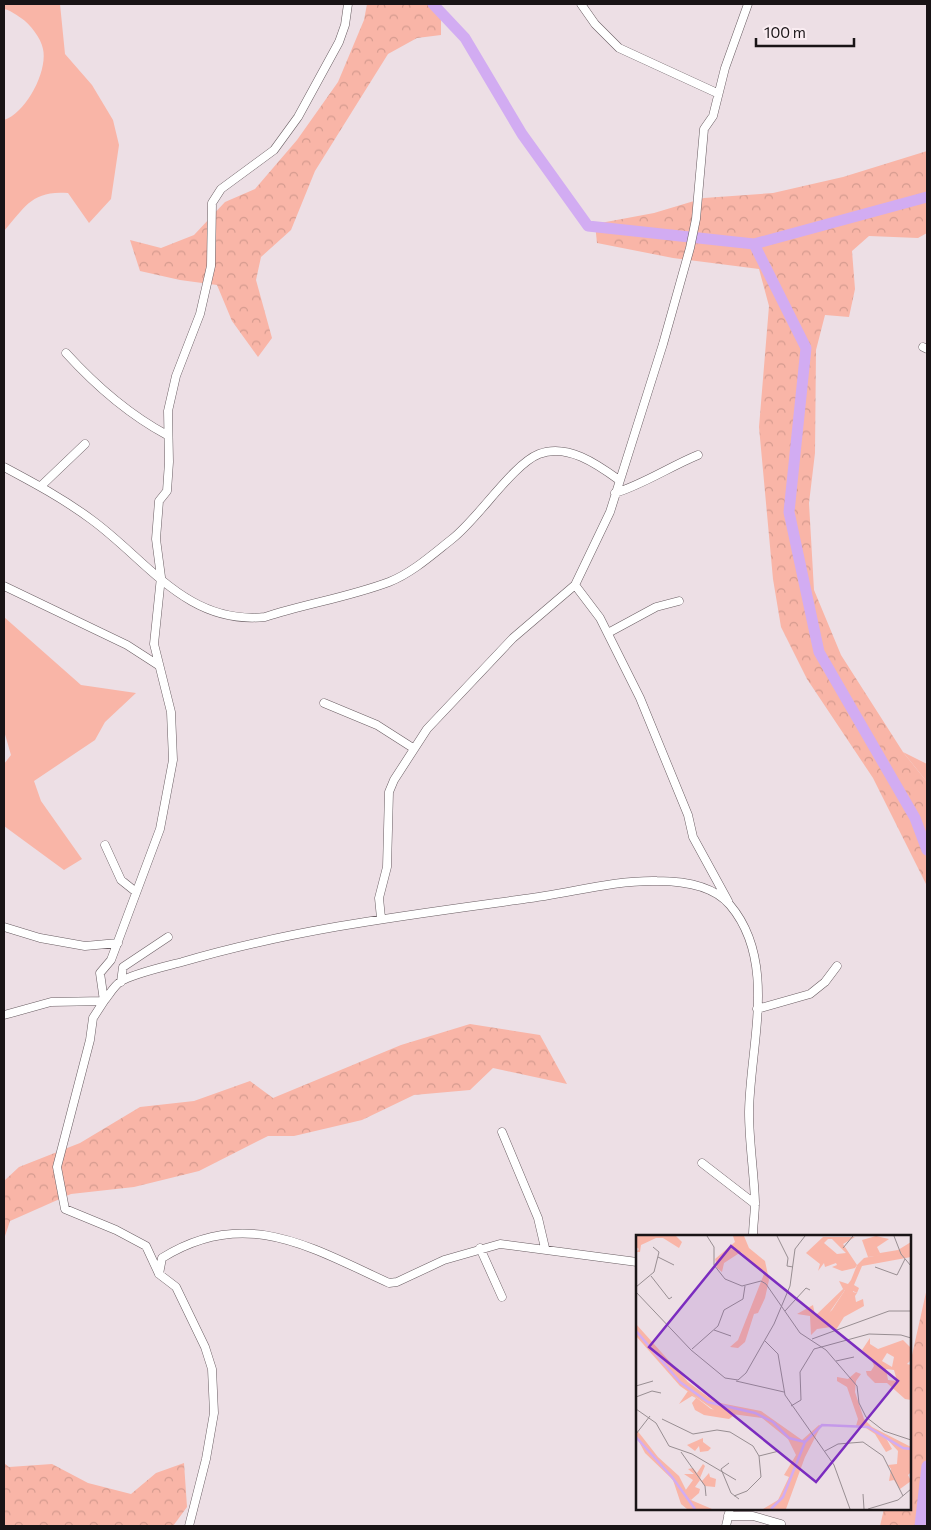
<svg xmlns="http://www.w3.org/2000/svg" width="931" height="1530" viewBox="0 0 931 1530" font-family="Commissioner,sans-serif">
<defs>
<pattern id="forest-crowns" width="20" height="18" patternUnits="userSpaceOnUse" patternTransform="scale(1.25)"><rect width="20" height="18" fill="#f9b5a7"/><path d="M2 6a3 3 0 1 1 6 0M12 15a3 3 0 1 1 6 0" fill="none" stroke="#d59b8f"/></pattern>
</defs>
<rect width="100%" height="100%" fill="#eddfe5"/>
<!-- green -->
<path fill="#f9b5a7" d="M4,4H60L65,54L92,85L113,120L119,145L111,199L89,223L68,193C32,190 25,207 4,231V120C26,113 48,71 43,49C41,38 30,24 21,18C15,14 10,10 4,9Z
M4,617L81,685L136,693L105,722L95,740L34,781L41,801L82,859L64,870L4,826V764L11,755L4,731Z
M903,752L927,764V782Z"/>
<!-- forest -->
<path fill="url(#forest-crowns)" d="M367,4H426L441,10V35L417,38L388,54L315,171L291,230L261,257L256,280L272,338L258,357L232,321L217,285L180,280L140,271L130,240L161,248L194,235L225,202L255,189L297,140L338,82L364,20Z
M927,151V233L918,238L869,236L852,251L855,289L849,317L825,315L816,350L815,453L809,503L814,590L841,655L903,752L927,782V886L873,778L807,679L781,627L773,579L759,427L769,306L759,269L673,258L597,243L595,224L654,213L704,198L773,193L843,177Z
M470,1024L540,1035L567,1084L493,1068L470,1090L414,1095L362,1120L294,1136H268L199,1171L134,1187L71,1194L10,1221L4,1239V1181L19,1167L80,1143L140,1107L194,1101L250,1081L273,1098L401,1045Z
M927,1288V1526H880L884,1509H910V1364Z
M4,1463L9,1467L52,1464L88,1483L131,1494L156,1473L184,1463L187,1507L173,1526H4Z"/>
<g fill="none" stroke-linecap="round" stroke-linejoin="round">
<!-- river -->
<path stroke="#d2acf2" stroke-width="11" d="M433,4L465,38L522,134L588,226L754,244L927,197
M754,244L806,348L789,512L819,652L915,818L927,850
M920,1526L927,1466"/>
<defs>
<path id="street" d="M581,4L595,24L619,48L717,93
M923,347L927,349
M66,353C96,386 128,414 167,435
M4,467C34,483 64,499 92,520C148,561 187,625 265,617C305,604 349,597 389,582C412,573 433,554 452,539C478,519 513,464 539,454C567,443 597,464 619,480
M41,486L85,444
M615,493C642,485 671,466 698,455
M575,585L600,618L640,698L688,815L693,837L728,901
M4,586L127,645L158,665
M608,633L656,607L679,601
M324,703L377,725L413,748
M105,845L121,880L136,892
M381,918L379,898L387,867L389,792L394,780L427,729L513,638L575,585L610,512L663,344L690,248L696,219L704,129L713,116L725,68L748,4
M4,927L40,938L85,946L118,943
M121,982L123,967L168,937
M757,1009L810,994L825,982L837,966
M4,1015L51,1002L104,1001C109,995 114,986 120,982C131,974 167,966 182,962C294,929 408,915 524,899C568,894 612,880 657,881C681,881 713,885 730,905C778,962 750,1045 749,1112C749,1142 754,1172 755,1202C755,1213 753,1225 753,1236
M502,1132L538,1218L545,1248
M702,1163L755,1204
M480,1248L502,1297
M159,1274L162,1258C245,1206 310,1247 389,1283L397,1282L444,1260L500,1244L637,1262
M728,1516H753L781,1524
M189,1526L206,1459L214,1413L212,1369L205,1347L176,1287L159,1274L146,1246L116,1230L65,1209L57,1167L90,1040L93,1018L104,1001L100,973L111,960L160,829L173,760L171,712L154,644L161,577L156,539L159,501L167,491L169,462L168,411L176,376L200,314L211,266L212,203L221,189L274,150L298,117L339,42L345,25L348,4
M726,1526L730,1509"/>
</defs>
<!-- street casing -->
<use href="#street" stroke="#695d62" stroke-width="9"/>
<!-- street -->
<use href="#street" stroke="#fff" stroke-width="8"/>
</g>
<!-- overview -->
<g transform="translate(636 1235)">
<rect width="275" height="275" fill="#eddfe5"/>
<path d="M0,1H40L46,7L43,13L27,3H20L5,10L4,17H0L3,14L0,12ZM240,1L253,4L241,12L244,18L262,15L275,7V17L232,22L226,5ZM187,2H219L207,9L221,30L219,33L206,36L196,32L201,30L200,28L189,32L188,28L182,36L184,29L170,18ZM192,4H196L210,18L201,19L188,8ZM225,52L219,61L220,67L227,64L228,71L208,82L200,95L195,92L181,94L175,100L174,81L161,79L177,70L179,80L186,83L196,75L209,55L221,58ZM234,103V109L242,114L267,105L275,113V125L271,129L275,130V165L269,164L251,148H239L231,140L230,136H235L238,131L235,123L226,115ZM251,118L258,122L256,132L246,126ZM250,134L258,135L261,146L252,145ZM52,156L75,174L101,178L93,184L68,180L59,175L56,168L60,163L56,161L43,169ZM67,203V207L75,213L72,216L64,217L63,211L59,216L51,210ZM67,229L69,231L64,243L66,246L73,238L74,242L80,244L79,252L69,251L64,245L59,252L64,254L63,258L55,265L49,256L57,245L48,239H58L52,234L57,233L61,238Z" fill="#f9b5a7" fill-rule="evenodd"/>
<path d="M97,1H108L113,13L129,26L133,45L129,63L122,78L118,79L109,107L102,113L94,112L102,105L128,39L105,17L88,28L86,37L81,33L79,24L99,7ZM258,17H275V22L226,31L218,50L223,53L221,58L217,56L218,64L212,66L209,55L191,81L186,83L179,81L207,54L203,46L212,49L215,45L221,30L228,23ZM0,89L52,147L79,167L125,176L166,205L183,190L185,191L169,222L150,274H127L142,265L153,242L148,240L160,220L152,204L126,183L81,177L44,151L0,101ZM220,137L225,139L220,146L219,157L228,184L236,192L275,212V237L272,240L275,246L264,254L258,245L253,246L255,234L252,230L261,229L262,216L250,203L256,214L250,217L239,199L227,191H220L222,184L211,152L201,146V142L212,144ZM0,194L22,222L43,241L55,265L76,274H51L45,269L37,245L9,218L0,201Z" fill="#f9b5a7"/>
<path fill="none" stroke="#d2acf2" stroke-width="2.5" d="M0,96L44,147L72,167L119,178L137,187L153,203L169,207M0,202L36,242L59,274M135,274L147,262L169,207L186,190L232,192L267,213L275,214"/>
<path fill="none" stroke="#988e92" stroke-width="1" d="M71,1L78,12V30L89,44L106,51L125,46L130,49L164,98L190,115L221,151L223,168L230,182L248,196L275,205M141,1L152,23L151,31L157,32M258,1L265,19L275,31M207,13L217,1M22,22L38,30M239,32L261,40L269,24M15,41L33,64L36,62M0,52L18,37L23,17L17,12M0,57L55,115L89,143L102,145L110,138L138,89L154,51L159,14L169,1M149,76L170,53L174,55M78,95L95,101M176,104L253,76H275M129,106L142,119L149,160L198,230L214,274M56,114L82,91L88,75L107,64L109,51M200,126L218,122M100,146L148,157M0,151L17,146M0,162L16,156L25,158M155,171L165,165L164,137L178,114L233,99L265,100L275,103M0,174L20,188L33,211L56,219L100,245M26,184L57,199L81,195L94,197L117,211L123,221L125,242L111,256L98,261M0,199L14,181M189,216L202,209L227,207L247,221L267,261M45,217L69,251L70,261M123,221L143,216M93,228L85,234L95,258L103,264M227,259L228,274M232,274L262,265L275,254"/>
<path fill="#7b2cbf" fill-opacity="0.15" stroke="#7b2cbf" stroke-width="2.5" d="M95,11L262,146L180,247L13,112Z"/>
<rect width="275" height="275" fill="none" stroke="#191416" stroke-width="2.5"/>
</g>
<!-- border -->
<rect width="931" height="1530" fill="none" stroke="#191416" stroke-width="10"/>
<!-- scale -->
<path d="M756 38v8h98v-8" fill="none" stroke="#191416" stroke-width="2.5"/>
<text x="764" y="38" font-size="15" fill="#191416" stroke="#faedf2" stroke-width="4" paint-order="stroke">100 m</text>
</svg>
